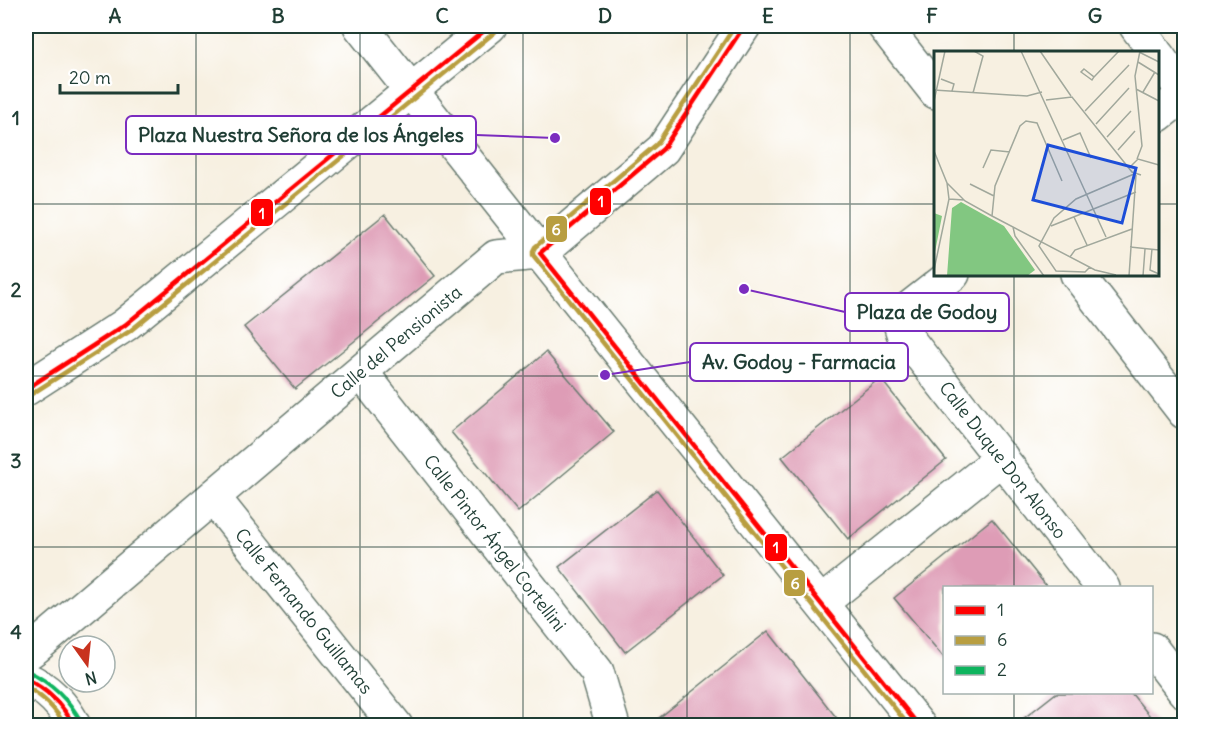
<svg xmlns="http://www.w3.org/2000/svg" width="1210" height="751" viewBox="0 0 1210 751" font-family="Delius,sans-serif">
<rect width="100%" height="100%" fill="#fff"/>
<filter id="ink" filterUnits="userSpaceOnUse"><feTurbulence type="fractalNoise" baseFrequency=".0167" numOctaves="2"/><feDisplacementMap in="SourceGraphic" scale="12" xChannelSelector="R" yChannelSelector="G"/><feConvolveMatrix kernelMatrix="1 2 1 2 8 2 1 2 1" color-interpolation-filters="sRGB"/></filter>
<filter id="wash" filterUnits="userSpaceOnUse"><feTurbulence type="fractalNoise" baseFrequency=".008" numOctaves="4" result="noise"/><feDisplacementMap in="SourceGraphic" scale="24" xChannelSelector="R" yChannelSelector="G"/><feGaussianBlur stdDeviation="1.35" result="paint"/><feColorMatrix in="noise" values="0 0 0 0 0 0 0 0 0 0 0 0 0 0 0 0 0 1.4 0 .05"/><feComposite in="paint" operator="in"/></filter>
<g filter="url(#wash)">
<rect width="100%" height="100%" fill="#f7f0e1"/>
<g id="blocks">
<!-- building -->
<path fill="#de9cb6" d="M385,214L435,276L295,389L244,327Z
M546,352L614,432L518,512L451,432Z
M880,378L946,460L848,539L782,457Z
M657,490L723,575L625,652L559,567Z
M992,519L1048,588H945V659L894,598Z
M768,631L843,726H649Z
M1056,693H1131L1158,726H1014Z"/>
</g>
</g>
<g filter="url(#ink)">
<use href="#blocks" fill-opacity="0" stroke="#6b7c71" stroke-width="1.5"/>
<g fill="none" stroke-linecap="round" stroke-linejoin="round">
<defs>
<path id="minor" d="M360,26L540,253L919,726
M884,26L936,92
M1136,26L1155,52
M1158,56L1184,93
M1158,115L1177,100L1184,98
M953,274L898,317L903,333L1103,588
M1077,274L1184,412
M361,372L597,672L613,726
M26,389L125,325L490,26
M213,497L396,726
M821,603L1002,458
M1152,649L1184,691
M26,654L36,647L496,257L540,253L663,149L744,26
M26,679C47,688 64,705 74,726"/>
</defs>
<!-- minor casing -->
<use href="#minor" stroke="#6b7c71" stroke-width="36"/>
<!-- minor -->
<use href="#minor" stroke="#fff" stroke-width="33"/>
<defs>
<path id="bus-1" d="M744,26L663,149L540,253L919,726
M26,389L125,325L490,26
M26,679C47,689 63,705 74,726"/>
<path id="bus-2" d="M735,26L657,144L535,247L533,251V255L909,726
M30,395L130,331L495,32
M26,687C43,696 56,709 65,726"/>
<path id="bus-3" d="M29,672C52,683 69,700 81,722"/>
</defs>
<!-- bus-1 casing -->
<use href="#bus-1" stroke="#fff" stroke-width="9"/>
<!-- bus-2 casing -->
<use href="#bus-2" stroke="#fff" stroke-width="9"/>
<!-- bus-3 casing -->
<use href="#bus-3" stroke="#fff" stroke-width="9"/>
<!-- bus-1 -->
<use href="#bus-1" stroke="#f00" stroke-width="4.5"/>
<!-- bus-2 -->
<use href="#bus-2" stroke="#b89e41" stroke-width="4.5"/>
<!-- bus-3 -->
<use href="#bus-3" stroke="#0eb45e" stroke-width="4.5"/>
</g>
</g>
<!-- grid -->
<path fill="none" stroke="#1f3d34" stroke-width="1.5" stroke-opacity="0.55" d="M196,26V726M360,26V726M523,26V726M687,26V726M850,26V726M1014,26V52M26,204H936M1158,204H1184M1014,274V588M26,376H1184M26,547H1184M1014,692V726"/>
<g text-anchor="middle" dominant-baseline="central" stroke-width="6" stroke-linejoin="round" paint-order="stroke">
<!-- street labels -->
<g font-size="18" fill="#1f3d34" stroke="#fff">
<text transform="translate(396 342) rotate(-40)">Calle del Pensionista</text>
<text transform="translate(1003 460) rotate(52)">Calle Duque Don Alonso</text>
<text transform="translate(495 543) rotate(52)">Calle Pintor Ángel Cortellini</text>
<text transform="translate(304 611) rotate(51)">Calle Fernando Guillamas</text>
</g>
</g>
<!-- overview -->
<g transform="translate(934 51)">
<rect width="225" height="225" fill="#f7f0e1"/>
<path d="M27,151L70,175L101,219L93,225H13L18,157ZM0,162L8,165L0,206Z" fill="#82c781"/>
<path fill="none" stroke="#a1a89c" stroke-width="1.5" d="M87,0L172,186M106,0L137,45M205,1L225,11M204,11L225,24M150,18L160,26L158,29L147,21ZM160,26L185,0M7,28L20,33L18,40M202,38L225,50M0,39L93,45L108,41M209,41L221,21M39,42L49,5L40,0M112,49L138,46L198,121L207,124M0,50L11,0M151,60L195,14M162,73L195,37M173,86L197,60M129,89L146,82L157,107M184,99L201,80M0,100L13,132L15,148L30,149M203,108L208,95L201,25L206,0M196,116L204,108L225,114M49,117L57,99L76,101M13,132L31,150L58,165L161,219L182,224M36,133L60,145M58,165L61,135L86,75L92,70L103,72L128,130M140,166L153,194M117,175L202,141M79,176L81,185L110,225M196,196L225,199M218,198L216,219L225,223M136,206L141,199L198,178M156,216L151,221L122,220L105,195L120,167L142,148L200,123M0,219L15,148M195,225L202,124M209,225L211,198"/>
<path fill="#1d4ed8" fill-opacity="0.15" stroke="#1d4ed8" stroke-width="3" d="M114,94L202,117L188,172L99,149Z"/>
<rect width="225" height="225" fill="none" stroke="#1f3d34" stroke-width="3"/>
</g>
<!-- callouts -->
<path fill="none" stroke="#7b2cbf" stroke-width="2" d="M555 138L476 135M744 289L845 312M605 375L690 362"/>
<g fill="#7b2cbf" stroke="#fff" stroke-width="2">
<circle cx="555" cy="138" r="6"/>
<circle cx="744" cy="289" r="6"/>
<circle cx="605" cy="375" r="6"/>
</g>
<g fill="#fff" stroke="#7b2cbf" stroke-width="2">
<rect x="126" y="116" width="350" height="38" rx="6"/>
<rect x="845" y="293" width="164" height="38" rx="6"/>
<rect x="690" y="343" width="218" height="38" rx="6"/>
</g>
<g font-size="20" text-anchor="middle" font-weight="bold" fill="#1f3d34">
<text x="301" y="142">Plaza Nuestra Señora de los Ángeles</text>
<text x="927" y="319">Plaza de Godoy</text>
<text x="799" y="369">Av. Godoy - Farmacia</text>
</g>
<g stroke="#fff" stroke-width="2">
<rect x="589" y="187" width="23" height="29" rx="6" fill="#f00"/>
<rect x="250" y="198" width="24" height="29" rx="6" fill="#f00"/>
<rect x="545" y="215" width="23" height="28" rx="6" fill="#b89e41"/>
<rect x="764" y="533" width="24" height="29" rx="6" fill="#f00"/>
<rect x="783" y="569" width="23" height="28" rx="6" fill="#b89e41"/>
</g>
<g font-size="16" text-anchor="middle" font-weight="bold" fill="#fff">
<text x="601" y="207">1</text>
<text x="262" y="219">1</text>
<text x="556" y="235">6</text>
<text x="776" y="553">1</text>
<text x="795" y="589">6</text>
</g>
<!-- margin -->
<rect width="1210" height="751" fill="none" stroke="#fff" stroke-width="66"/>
<!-- legend -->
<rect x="943" y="586" width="210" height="108" fill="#ffffff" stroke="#a5b1ae" stroke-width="1.5"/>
<rect x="955" y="606" width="30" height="9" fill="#ff0000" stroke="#a5b1ae" stroke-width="1.5"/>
<text x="997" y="616" font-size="18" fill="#1f3d34">1</text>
<rect x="955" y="636" width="30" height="9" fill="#b89e41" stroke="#a5b1ae" stroke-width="1.5"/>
<text x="997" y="646" font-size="18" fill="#1f3d34">6</text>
<rect x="955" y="666" width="30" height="9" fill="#0eb45e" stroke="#a5b1ae" stroke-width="1.5"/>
<text x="997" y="676" font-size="18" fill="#1f3d34">2</text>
<!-- north arrow -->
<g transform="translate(87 664) rotate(165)"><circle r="28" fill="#ffffff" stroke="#a5b1ae" stroke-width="1.5"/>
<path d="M0-4.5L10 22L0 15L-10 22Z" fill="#c8321e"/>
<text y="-9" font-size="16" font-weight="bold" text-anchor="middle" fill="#1f3d34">N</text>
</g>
<!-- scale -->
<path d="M60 84v9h118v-9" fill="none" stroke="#1f3d34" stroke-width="3"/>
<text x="69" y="84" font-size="18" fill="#1f3d34" stroke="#ffffff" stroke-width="4.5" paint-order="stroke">20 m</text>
<rect x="33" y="33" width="1144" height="685" fill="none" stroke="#1f3d34" stroke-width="2"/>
<g font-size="20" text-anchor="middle" font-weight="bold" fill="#1f3d34">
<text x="115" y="23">A</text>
<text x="278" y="23">B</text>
<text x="442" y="23">C</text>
<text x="605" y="23">D</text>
<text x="768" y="23">E</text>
<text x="932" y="23">F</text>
<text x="1095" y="23">G</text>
<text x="16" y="125">1</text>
<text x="16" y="297">2</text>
<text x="16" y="468">3</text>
<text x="16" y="639">4</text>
</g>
</svg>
